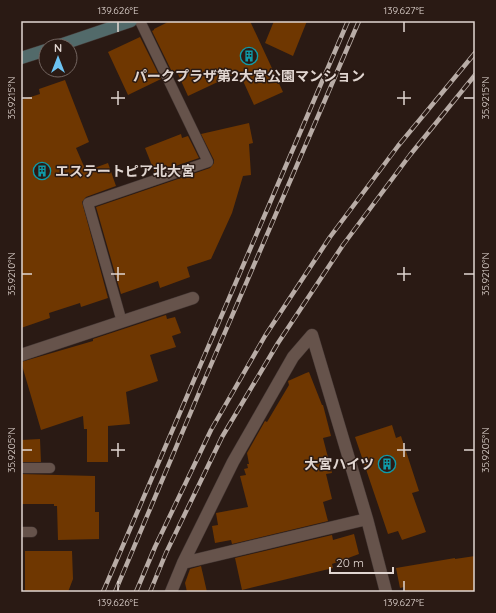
<svg xmlns="http://www.w3.org/2000/svg" width="496" height="613" viewBox="0 0 496 613" font-family="Quicksand,'Noto Sans JP',sans-serif">
<rect width="100%" height="100%" fill="#2a1a14"/>
<!-- building -->
<path fill="#6f3701" d="M170,21H250L283,92L254,105L239,72L188,96L177,72L173,74L152,31L154,30V29Z
M274,21H307L293,56L265,43Z
M140,37L161,79L128,95L108,52Z
M65,80L89,142L76,148L86,171L108,163L116,186L86,197L82,202L108,298L81,307L80,303L49,313L50,318L21,328V100L40,94L39,89Z
M249,123L253,143L249,144L251,175L243,176L232,213L211,259L187,267L190,277L160,288L158,281L121,294L96,207L210,168L214,163V160L201,134Z
M181,134L182,138L188,136L199,158L155,173L145,148Z
M166,315L167,319L175,317L181,333L172,336L176,347L150,355L158,381L126,392L130,424L108,426V462H87V429H84L83,416L41,430L21,362L93,341V339Z
M309,372L322,405H323L331,436L323,438L332,473L326,474L332,499L323,502L328,521L232,544L231,540L215,543L212,526L218,525L216,513L248,507L240,476L246,475L244,469L248,468L247,464H249L247,453L265,421L267,422L289,385L288,381L306,373Z
M392,425L396,438L401,436L419,491L412,493L426,532L402,540L398,531L388,534L355,437Z
M40,439L41,462H21V440Z
M21,474L95,476V512H99V539L58,540L57,506H54V504H21Z
M354,534L359,554L332,564L333,568L242,590L235,558L332,535L333,540Z
M25,551H72L73,579L68,592H25Z
M475,556V592H405L404,587L400,588L396,568L455,558V559Z
M201,566L207,592H187L185,583L190,569Z"/>
<g fill="none" stroke-linecap="round" stroke-linejoin="round">
<defs>
<path id="lane" d="M122,322L88,203L208,162L140,21
M21,468H50
M21,532H32"/>
<path id="street" d="M312,335L367,519L386,592
M21,355L193,298
M183,563L367,519
M171,592L183,563L233,462L293,357L312,335"/>
<path id="secondary" d="M57,46L131,21
M21,58L46,50"/>
</defs>
<!-- lane casing -->
<use href="#lane" stroke="#443734" stroke-width="11"/>
<!-- street casing -->
<use href="#street" stroke="#443734" stroke-width="13"/>
<!-- secondary casing -->
<use href="#secondary" stroke="#443734" stroke-width="13"/>
<!-- lane -->
<use href="#lane" stroke="#66534b" stroke-width="10"/>
<!-- street -->
<use href="#street" stroke="#66534b" stroke-width="12"/>
<!-- secondary -->
<use href="#secondary" stroke="#526a6a" stroke-width="12"/>
<defs>
<path id="rail" d="M103,592L348,21
M115,592L204,381L359,21
M136,592L155,547L211,430L265,336L330,237L398,146L475,53
M150,592L166,553L222,437L278,343L343,245L410,155L475,75"/>
</defs>
<!-- rail casing -->
<use href="#rail" stroke="#b8aca6" stroke-width="4.5"/>
<!-- rail -->
<use href="#rail" stroke="#2a1a14" stroke-width="3" stroke-dasharray="9" stroke-linecap="butt"/>
</g>
<!-- ticks -->
<path fill="none" stroke="#e1d6d1" stroke-width="1.5" d="M118,22V32M404,22V32M118,91V105M404,91V105M22,98H32M111,98H125M397,98H411M464,98H474M118,267V281M404,267V281M22,274H32M111,274H125M397,274H411M464,274H474M118,443V457M404,443V457M22,450H32M111,450H125M397,450H411M464,450H474M118,581V591M404,581V591"/>
<!-- icons -->
<defs>
<symbol id="building-ring" viewBox="-11 -11 22 22"><circle r="9.5" fill="#2a1a14" stroke="#0f9aa8" stroke-width="1.5"/><path d="M-4-6H4V6H1V3H-1V6H-4ZM-2.5-4.3h1.7v1.8h-1.7ZM.8-4.3h1.7v1.8H.8ZM-2.5-1h1.7V.8h-1.7ZM.8-1h1.7V.8H.8Z" fill="#0f9aa8"/></symbol>
</defs>
<g fill-rule="evenodd">
<use href="#building-ring" x="239" y="46" width="20" height="20"/>
<use href="#building-ring" x="32" y="161" width="20" height="20"/>
<use href="#building-ring" x="377" y="454" width="20" height="20"/>
</g>
<g text-anchor="middle" dominant-baseline="central" stroke-width="3" stroke-linejoin="round" paint-order="stroke">
<!-- poi labels -->
<g font-size="14" font-weight="bold" fill="#e1d6d1" stroke="#2a1a14">
<text x="249" y="76">パークプラザ第2大宮公園マンション</text>
<text x="55" y="171" text-anchor="start">エステートピア北大宮</text>
<text x="374" y="464" text-anchor="end">大宮ハイツ</text>
</g>
</g>
<!-- border -->
<rect width="496" height="613" fill="none" stroke="#2a1a14" stroke-width="44"/>
<!-- north arrow -->
<g transform="translate(58 58)"><circle r="19" fill="#2a1a14" stroke="#736560"/>
<path d="M0-3L7 15L0 10L-7 15Z" fill="#6cc3f2"/>
<text y="-6" font-size="11" font-weight="bold" text-anchor="middle" fill="#e1d6d1">N</text>
</g>
<!-- scale -->
<path d="M330 567v6h63v-6" fill="none" stroke="#e1d6d1" stroke-width="2"/>
<text x="336" y="567" font-size="12" fill="#e1d6d1" stroke="#2a1a14" stroke-width="3" paint-order="stroke">20 m</text>
<rect x="22" y="22" width="452" height="569" fill="none" stroke="#e1d6d1" stroke-width="1.5"/>
<g font-size="10" text-anchor="middle" fill="#e1d6d1">
<text x="118" y="14">139.626°E</text>
<text x="404" y="14">139.627°E</text>
<text transform="translate(11 98) rotate(-90)" y="4">35.9215°N</text>
<text transform="translate(485 98) rotate(-90)" y="4">35.9215°N</text>
<text transform="translate(11 274) rotate(-90)" y="4">35.9210°N</text>
<text transform="translate(485 274) rotate(-90)" y="4">35.9210°N</text>
<text transform="translate(11 450) rotate(-90)" y="4">35.9205°N</text>
<text transform="translate(485 450) rotate(-90)" y="4">35.9205°N</text>
<text x="118" y="606">139.626°E</text>
<text x="404" y="606">139.627°E</text>
</g>
</svg>
